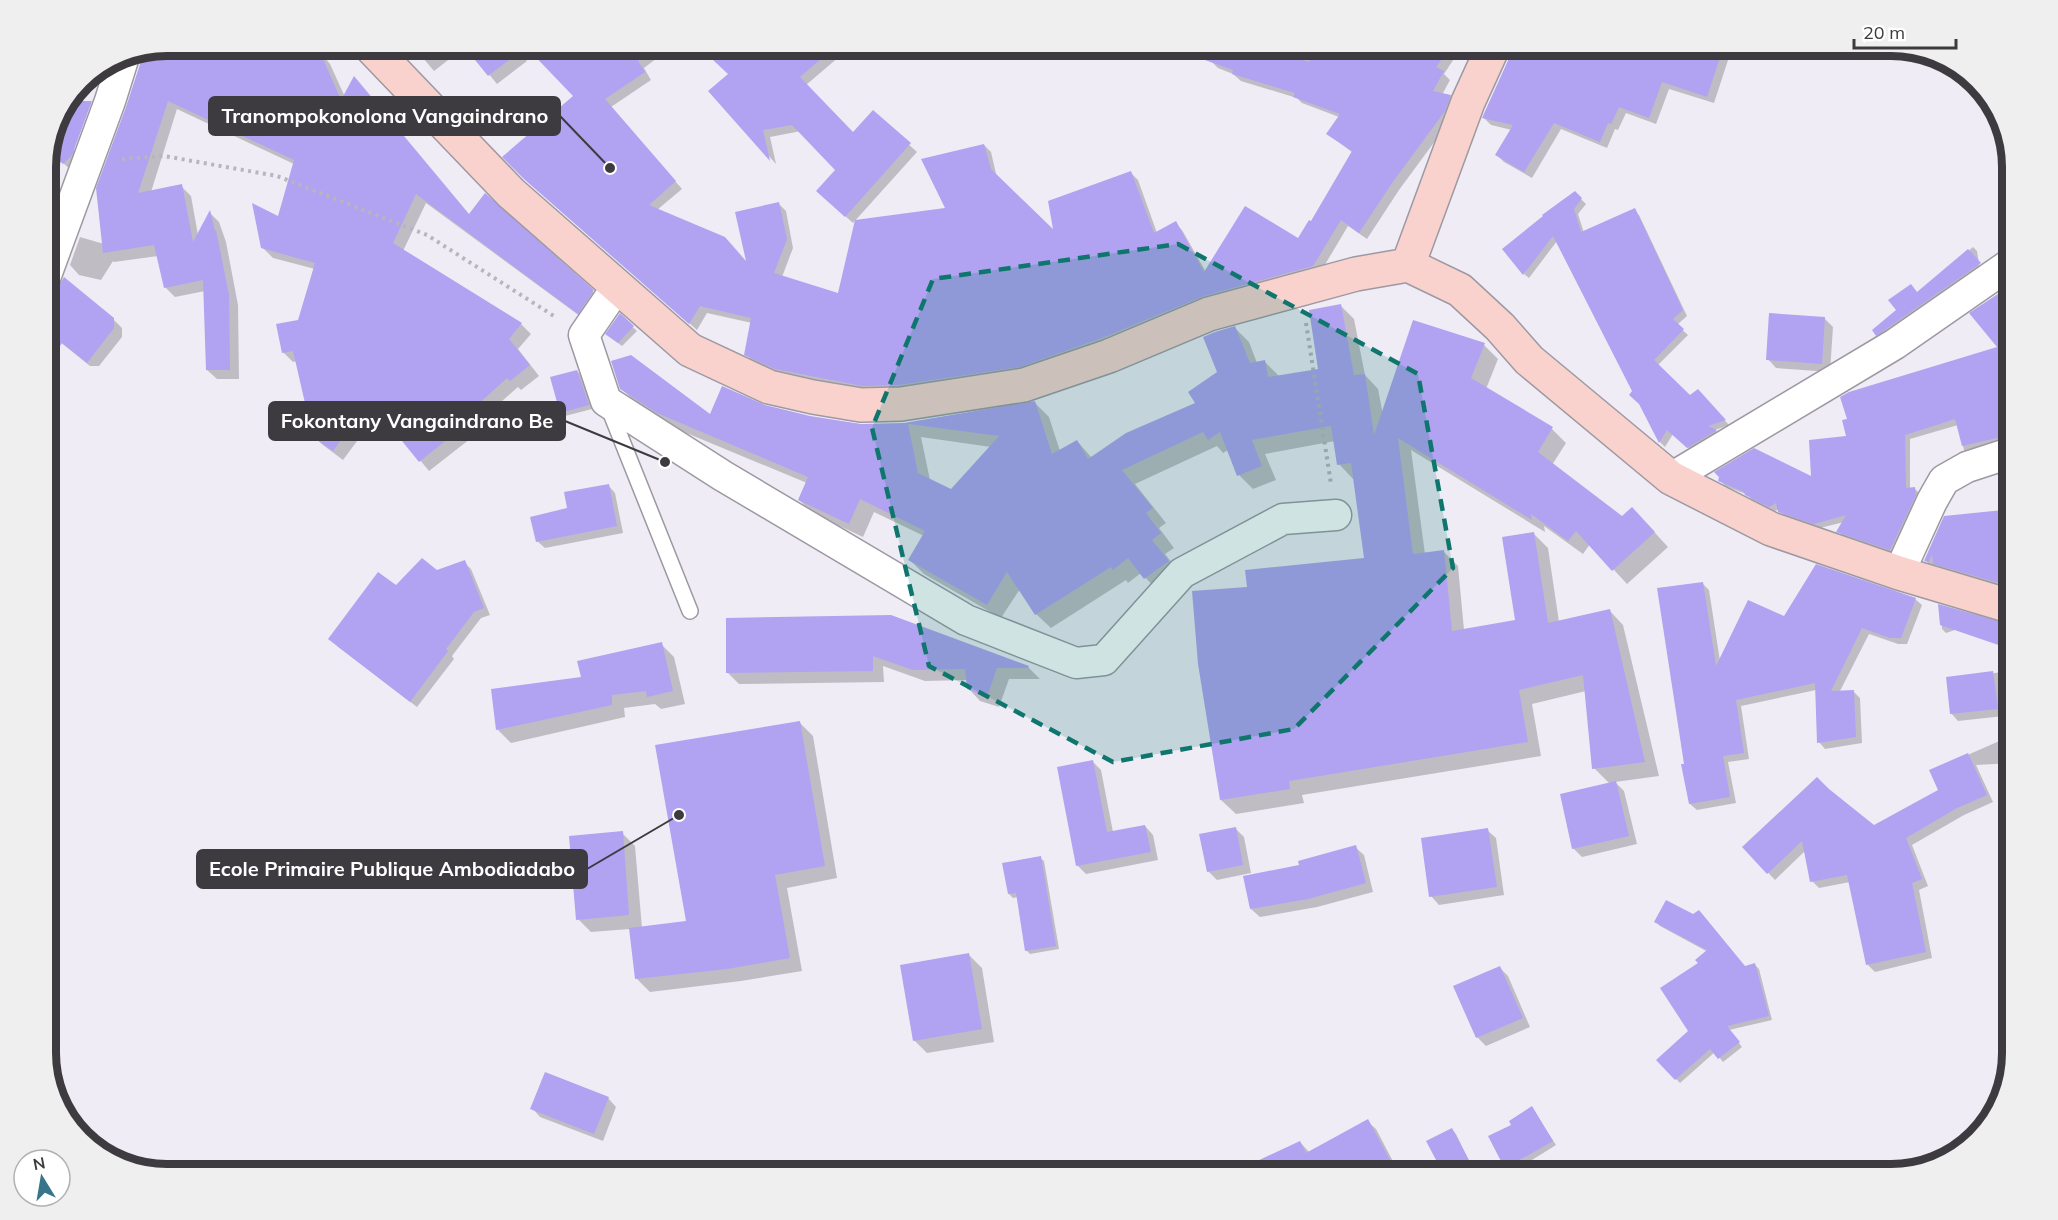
<svg xmlns="http://www.w3.org/2000/svg" width="2058" height="1220" viewBox="0 0 2058 1220" font-family="Mulish,sans-serif">
<rect width="100%" height="100%" fill="#f0ecf6"/>
<!-- shadow -->
<path fill="#0003" fill-rule="evenodd" d="M166,45H315L330,64L345,97L470,216L593,292L602,301L588,322L426,203L403,251L522,325L531,334L518,349L539,376L521,390L518,387L474,426L479,432L429,471L387,420L372,435L366,429L343,460L323,445L293,416L306,404L297,361L293,362L283,352L299,321L315,269L273,258L263,248L278,219L294,164L177,109L151,192L181,186L191,196L198,235L210,213L219,222L226,242L238,305L239,379H217L207,370L205,291L175,297L165,287L158,256L114,262L113,261L101,280L79,275L70,265L80,237L104,244Z
M412,45H458L461,50L434,71Z
M465,45H515L527,61L497,84Z
M533,45H674L644,68L651,80L611,107L682,189L657,210L748,265L779,204L786,211L793,248L782,277L839,295L947,209L984,145L991,152L997,178L1055,234L1130,172L1138,180L1157,233L1175,223L1182,230L1206,272L1299,240L1311,223L1353,153L1328,134L1339,117L1302,103L1297,98L1241,81L1233,74L1218,68L1211,61L1217,45H1463L1444,74L1450,80L1442,95L1450,96L1457,104L1452,118L1399,190L1367,239L1348,226L1320,273L1027,373L871,393L784,376L753,361L746,354L752,323L707,313L697,330L533,186L575,96Z
M699,45H853L806,85L853,134L873,112L917,152L853,223L825,198L837,170L801,131L770,137L776,164L710,91L730,74Z
M1517,45H1733L1714,103L1669,89L1656,124L1626,113L1618,130L1615,129L1607,148L1561,129L1532,178L1504,162L1497,155L1512,130L1491,125L1484,118Z
M82,79L72,171L54,155L45,177V159L54,120Z
M1575,193L1586,204L1578,214L1584,233L1634,210L1639,215L1687,316L1677,325L1688,335L1658,365L1690,397L1702,396L1729,425L1715,430L1721,436L1693,452L1673,434L1665,447L1660,442L1557,241L1529,278L1524,274Z
M1973,247L1977,251L1980,270L1881,338L1877,335L1918,294Z
M1340,305L1354,319L1365,375L1378,389L1383,415L1484,345L1498,359L1486,389L1552,429L1566,443L1552,465L1622,518L1646,523L1668,547L1627,584L1590,544L1583,554L1544,526L1545,532L1411,450L1425,554L1444,552L1458,566L1464,630L1516,621L1533,533L1548,548L1559,622L1609,610L1623,625L1659,776L1615,782L1624,791L1637,844L1582,857L1573,848L1610,784L1594,768L1586,691L1532,704L1541,756L1302,795L1304,803L1236,814L1221,800L1248,588L1366,560L1355,478L1353,479L1339,464L1335,441L1265,454L1276,480L1253,489L1239,475L1228,450L1223,453L1217,446L1135,484L1166,523L1159,528L1174,548L1165,554L1182,576L1159,592L1141,573L1128,583L1126,580L1051,628L1036,614L1020,589L1001,618L924,574L910,560L924,536L874,512L863,537L814,514L799,500L807,483L672,427L636,403L621,388L711,416L764,407L810,417L861,425L904,424L1035,403L1049,417L1060,451L1077,441L1092,458L1197,403L1218,372L1235,328L1249,342L1257,363L1265,362L1279,376L1320,370ZM921,437L991,447L951,491L930,480Z
M620,316L637,331L622,346L611,338Z
M1824,318L1833,327L1830,372L1776,368L1768,359Z
M113,319L122,328V337L99,366H90L54,337Z
M1998,355L2013,441L1969,455L1964,450L1958,425L1910,439V489L1914,488L1919,493L1920,501L1896,554L1843,536L1838,531L1844,522L1820,528L1785,516L1779,509L1775,511L1752,500L1748,495L1725,486L1720,480L1813,479L1848,438Z
M577,371L581,375L592,409L565,416L561,412Z
M608,485L615,493L623,533L545,548L537,541L569,509Z
M2013,510V591L1942,570L1937,565L1936,568L1932,567L1925,560L1945,517Z
M464,562L471,569L490,615L481,618L452,656L454,659L417,707L337,646L396,587Z
M1702,583L1709,590L1720,661L1785,618L1915,599L1922,605L1907,644H1898L1869,634L1839,693L1854,692L1860,698L1862,743L1825,749L1819,742L1816,690L1741,706L1749,759L1728,762L1736,803L1697,810L1690,804L1686,765Z
M1940,606L1982,621L1946,633L1942,629Z
M727,619L1028,667L1040,679H1009L999,707L980,701L969,689L968,680L925,681L883,666L884,682L739,684L728,673Z
M661,644L674,657L685,704L661,709L655,704L624,708L625,717L511,743L498,730L493,690L583,679Z
M2013,671V715L1958,721L1951,713L1947,678Z
M800,723L813,736L837,878L787,888L802,971L741,981L650,992L637,979L630,929L591,932L578,919L622,833L635,846L642,928L688,923Z
M2013,735V763L1976,765L1993,802L1964,815L1912,845L1928,886L1919,890L1932,958L1875,972L1868,965L1850,882L1819,888L1812,881L1805,851L1775,880L1744,847L1829,791L1874,826L1940,790L1931,771Z
M1092,761L1101,770L1113,832L1145,826L1153,835L1158,860L1086,874L1077,865Z
M1235,828L1244,837L1251,873L1217,880L1208,871Z
M1487,830L1496,838L1504,895L1439,905L1431,896Z
M1355,847L1364,855L1373,892L1317,907L1260,917L1251,909L1301,866Z
M1040,858L1044,861L1059,949L1030,954L1026,950L1018,897L1013,898L1009,894Z
M1656,922L1745,968L1755,965L1759,969L1772,1020L1729,1030L1742,1047L1723,1062L1715,1052L1680,1083L1658,1060L1690,1031L1701,964L1708,952L1660,926Z
M969,955L982,968L994,1042L927,1053L914,1040Z
M1499,967L1508,976L1530,1027L1486,1046L1477,1037Z
M608,1098L616,1107L603,1141L540,1117L532,1108Z
M1532,1108L1556,1145L1532,1160L1509,1170L1505,1166L1513,1125Z
M1367,1121L1376,1129L1397,1169L1385,1175H1257L1300,1142L1309,1152Z
M1452,1130L1456,1134L1473,1169L1461,1175H1446Z
M321,1161L348,1167L356,1175H318Z"/>
<!-- building -->
<path fill="#b1a2f2" fill-rule="evenodd" d="M166,45H315L320,52L341,100L354,76L469,214L485,193L594,290L578,314L416,194L393,243L522,323L509,339L530,365L510,381L507,378L465,416L470,421L419,462L377,410L361,426L355,420L333,451L311,436L291,416L305,403L293,351L282,353L276,324L298,320L315,263L261,248L252,203L278,216L294,160L168,101L138,193L182,184L193,242L210,210L215,231L216,230L229,295L230,370H206L203,280L164,288L154,245L103,253L96,188L126,107L145,49Z
M463,45H658L638,61L645,72L605,99L676,181L649,205L725,237L746,261L735,212L779,202L787,239L774,273L838,293L855,220L945,208L921,159L984,144L991,169L1053,229L1048,201L1131,171L1154,233L1176,221L1204,272L1245,206L1298,238L1309,220L1311,221L1352,151L1326,134L1340,114L1293,97L1295,93L1232,74L1233,70L1174,49L1175,45H1259L1309,62L1315,45H1452L1436,67L1444,71L1433,91L1451,95L1445,111L1392,183L1359,233L1341,220L1313,266L1204,296L1102,338L1020,367L899,385L862,386L775,369L744,355L751,318L700,306L689,324L524,179L502,157L573,96L526,47L488,76Z
M697,45H837L800,77L853,132L873,110L911,143L845,217L816,191L835,170L792,125L763,130L770,161L708,91L728,74Z
M1515,45H1724L1707,97L1662,82L1649,118L1619,107L1611,124L1608,123L1600,142L1554,123L1524,172L1495,155L1513,125L1482,118Z
M67,101H92L72,155L63,164L47,150L54,120Z
M1575,191L1582,198L1574,209L1581,232L1635,208L1683,310L1673,319L1684,329L1654,360L1690,395L1698,389L1726,420L1708,426L1717,430L1687,448L1667,430L1659,443L1639,404L1629,395L1632,391L1553,236L1523,275L1502,249L1543,216L1542,215Z
M1968,249L1981,263L1876,336L1872,330L1896,310L1888,300L1911,284L1917,292Z
M64,277L114,318V328L87,363L62,343L45,369V300L48,295L56,291Z
M2004,290L2013,300V365L2011,362L1998,373L2010,435L1962,446L1955,419L1905,435L1906,488L1915,487L1916,495L1890,550L1836,532L1846,515L1814,524L1778,512L1776,503L1769,507L1745,495L1744,492L1718,481L1719,477L1714,472L1754,448L1811,476L1809,440L1846,436L1842,420L1847,419L1840,397L1849,392L1997,347L1969,313Z
M1341,304L1354,375L1365,374L1374,435L1413,320L1485,343L1471,378L1553,427L1538,452L1622,516L1632,507L1655,532L1612,571L1576,531L1568,541L1531,514L1532,520L1398,438L1413,554L1444,550L1452,631L1515,620L1502,537L1534,532L1548,623L1610,609L1645,762L1592,769L1583,675L1519,690L1528,742L1289,781L1290,789L1220,800L1198,664L1192,591L1247,587L1245,570L1364,558L1351,463L1337,465L1331,426L1252,440L1262,466L1237,476L1220,432L1208,440L1203,432L1122,470L1153,508L1146,513L1161,533L1152,540L1169,561L1144,579L1128,558L1113,570L1111,567L1035,615L1007,572L987,605L908,560L925,531L860,499L849,524L798,500L808,477L657,413L620,389L611,361L631,355L710,414L722,386L765,405L810,416L861,424L904,423L1035,401L1052,454L1077,440L1088,459L1126,433L1195,403L1188,392L1217,372L1203,337L1215,332L1235,326L1250,363L1265,360L1268,377L1318,369L1309,310ZM908,424L999,436L951,489L918,473Z
M620,313L634,326L618,343L605,334Z
M1769,313L1825,317L1822,364L1766,360Z
M577,370L589,405L560,413L550,377Z
M609,484L617,526L536,542L530,517L567,508L564,492Z
M2013,509V587L1933,564L1932,554L1929,562L1924,561L1944,516Z
M422,558L437,570L465,560L484,608L474,612L446,649L448,651L410,702L328,639L378,572L396,585Z
M1816,564L1916,598L1901,638H1890L1862,628L1831,691L1854,690L1856,737L1817,743L1815,683L1736,700L1744,753L1723,756L1730,797L1689,804L1681,764H1684L1657,588L1703,582L1716,666L1748,600L1784,616Z
M1938,604L2013,625V650L1940,625Z
M891,615L1029,666L1028,668H997L987,697L967,689L965,669L913,670L873,656V671L726,673V618Z
M662,642L673,691L647,697L646,691L612,695V705L496,730L491,689L581,677L577,661Z
M1993,671L1998,709L1950,714L1946,677Z
M800,721L825,866L775,875L790,958L727,969L635,979L629,928L686,921L655,745Z
M1968,753L1987,795L1957,808L1906,838L1922,879L1912,883L1926,952L1866,965L1847,875L1810,882L1802,841L1767,874L1742,847L1817,777L1829,789L1874,825L1938,790L1929,770Z
M1093,760L1107,832L1145,825L1151,852L1076,866L1057,767Z
M1616,781L1629,836L1572,849L1560,794Z
M1236,827L1243,865L1207,872L1199,834Z
M1488,828L1497,887L1429,897L1421,838Z
M623,831L629,915L576,920L569,836Z
M1356,845L1366,883L1308,899L1250,909L1243,876L1299,865L1298,861Z
M1041,856L1056,946L1025,951L1016,893L1008,894L1002,863Z
M1666,900L1693,914L1699,910L1745,966L1755,963L1769,1016L1727,1026L1740,1042L1718,1059L1710,1049L1675,1080L1656,1060L1688,1031L1660,988L1698,963L1695,960L1707,950L1654,922Z
M969,953L982,1029L913,1041L900,965Z
M1500,966L1523,1018L1476,1038L1453,986Z
M545,1072L609,1097L594,1134L530,1109Z
M1532,1106L1553,1141L1527,1156L1504,1167L1488,1136L1511,1125L1509,1121Z
M1368,1119L1390,1160L1362,1175H1227L1300,1141L1306,1153Z
M1452,1128L1471,1164L1450,1175H1444L1426,1141Z"/>
<g fill="none" stroke-linecap="round" stroke-linejoin="round">
<defs>
<path id="lane" d="M608,406L690,611"/>
<path id="street" d="M45,278L110,101L125,53
M617,287L584,335L606,401L723,476L966,620L1076,663L1104,660L1182,573L1283,519L1336,515
M1671,478L1895,344L2013,262
M1899,573L1932,501L1944,480L1967,467L2013,452"/>
<path id="secondary" d="M369,45L511,193L690,350L769,387L813,397L861,405L901,404L1024,385L1109,356L1209,314L1356,274L1408,265L1460,290L1500,327L1529,360L1671,478L1771,529L1899,573L2013,607
M1408,265L1468,102L1494,45"/>
</defs>
<!-- lane casing -->
<use href="#lane" stroke="#9c99a2" stroke-width="18"/>
<!-- street casing -->
<use href="#street" stroke="#9c99a2" stroke-width="33"/>
<!-- secondary casing -->
<use href="#secondary" stroke="#9c99a2" stroke-width="36"/>
<!-- path -->
<path stroke="#b8b5bd" stroke-width="4" stroke-dasharray="3 4.5" stroke-linecap="butt" d="M122,159L164,156L277,176L427,235L557,318
M1306,323L1331,484"/>
<!-- lane -->
<use href="#lane" stroke="#fff" stroke-width="15"/>
<!-- street -->
<use href="#street" stroke="#fff" stroke-width="30"/>
<!-- secondary -->
<use href="#secondary" stroke="#fad2cd" stroke-width="33"/>
</g>
<!-- marked area -->
<path fill="#0f766e" fill-opacity="0.2" stroke="#0f766e" stroke-width="4.5" stroke-dasharray="12 8" stroke-linejoin="round" d="M1178,244L1418,374L1453,568L1294,729L1113,762L929,666L872,428L933,279Z"/>
<!-- crop -->
<path d="M0 0H2058V1220H0ZM167 56H1891A111 111 0 0 1 2002 167V1053A111 111 0 0 1 1891 1164H167A111 111 0 0 1 56 1053V167A111 111 0 0 1 167 56Z" fill="#efeff0" fill-rule="evenodd"/>
<path fill="none" stroke="#3d3b3f" stroke-width="8" d="M167 56H1891A111 111 0 0 1 2002 167V1053A111 111 0 0 1 1891 1164H167A111 111 0 0 1 56 1053V167A111 111 0 0 1 167 56Z"/>
<!-- callouts -->
<path fill="none" stroke="#3d3b3f" stroke-width="2" d="M610 168L560 116M665 462L565 421M679 815L587 869"/>
<g fill="#3d3b3f" stroke="#fff" stroke-width="2">
<circle cx="610" cy="168" r="6"/>
<circle cx="665" cy="462" r="6"/>
<circle cx="679" cy="815" r="6"/>
</g>
<g fill="#3d3b3f" stroke="#3d3b3f" stroke-width="2">
<rect x="209" y="97" width="351" height="38" rx="6"/>
<rect x="269" y="402" width="296" height="38" rx="6"/>
<rect x="197" y="850" width="390" height="38" rx="6"/>
</g>
<g font-size="20" text-anchor="middle" font-weight="bold" fill="#fff">
<text x="385" y="123">Tranompokonolona Vangaindrano</text>
<text x="417" y="428">Fokontany Vangaindrano Be</text>
<text x="392" y="876">Ecole Primaire Publique Ambodiadabo</text>
</g>
<!-- north arrow -->
<g transform="translate(42 1178) rotate(349)"><circle r="28" fill="#ffffff" stroke="#b1b1b2" stroke-width="1.5"/>
<path d="M0-4.5L10 22L0 15L-10 22Z" fill="#38758b"/>
<text y="-9" font-size="16" font-weight="bold" text-anchor="middle" fill="#3d3b3f">N</text>
</g>
<!-- scale -->
<path d="M1854 39v9h102v-9" fill="none" stroke="#3d3b3f" stroke-width="3"/>
<text x="1863" y="39" font-size="18" fill="#3d3b3f" stroke="#ffffff" stroke-width="4.5" paint-order="stroke">20 m</text>
</svg>
